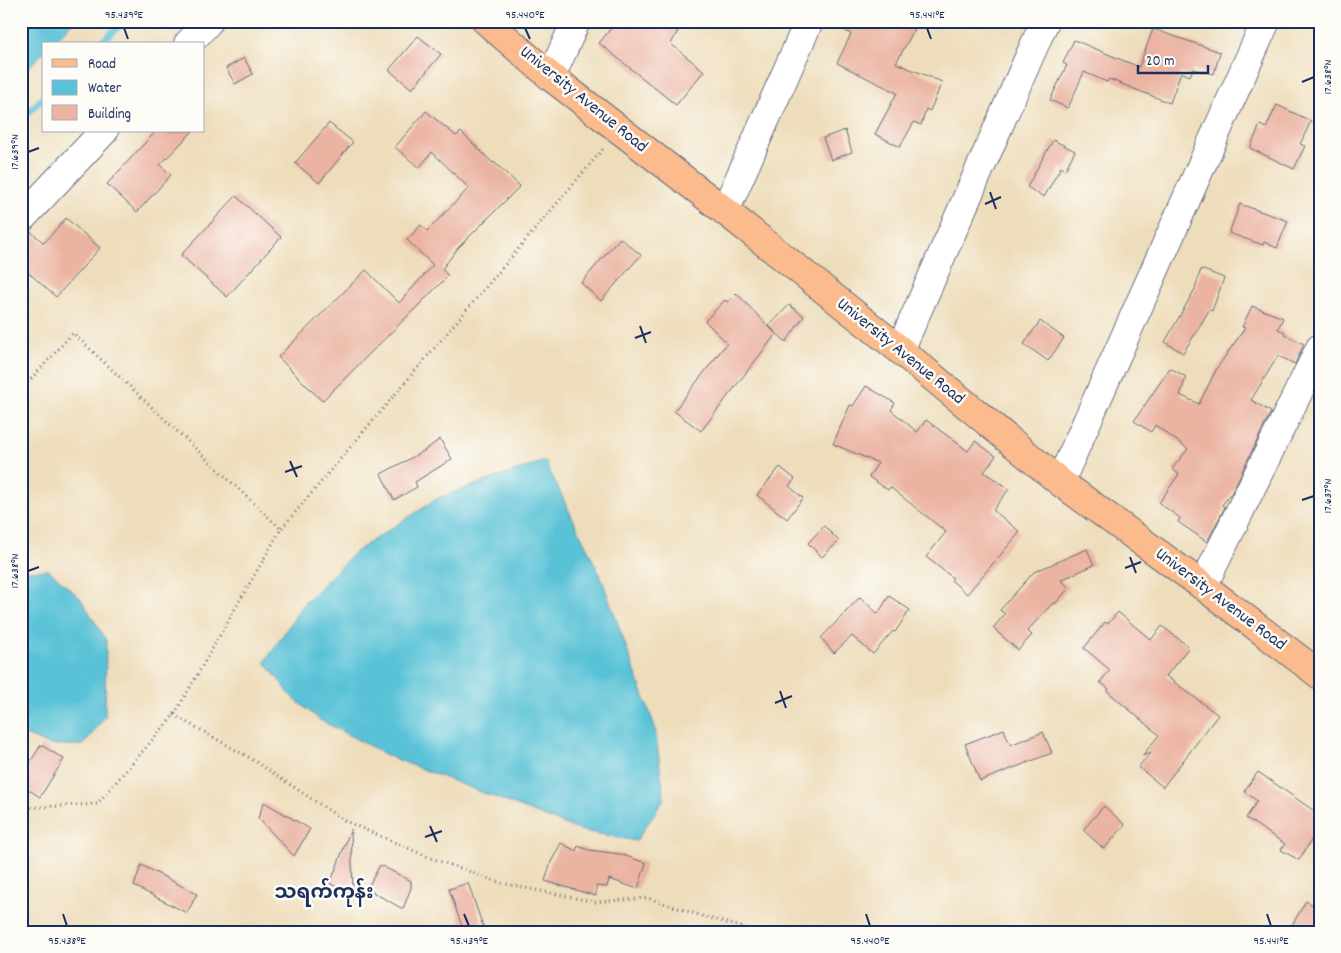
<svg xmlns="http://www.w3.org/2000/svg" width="1341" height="953" viewBox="0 0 1341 953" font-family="Dekko,'Noto Sans Myanmar',sans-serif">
<rect width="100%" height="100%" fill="#fdfcf7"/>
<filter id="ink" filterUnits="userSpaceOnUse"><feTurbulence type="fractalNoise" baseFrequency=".02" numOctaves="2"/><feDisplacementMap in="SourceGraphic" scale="10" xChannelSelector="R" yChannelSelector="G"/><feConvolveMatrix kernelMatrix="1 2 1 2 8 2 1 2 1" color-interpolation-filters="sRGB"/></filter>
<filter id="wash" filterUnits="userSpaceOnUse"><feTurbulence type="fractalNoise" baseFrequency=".0096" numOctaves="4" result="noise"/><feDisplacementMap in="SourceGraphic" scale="20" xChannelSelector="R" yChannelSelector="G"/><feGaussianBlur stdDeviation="1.12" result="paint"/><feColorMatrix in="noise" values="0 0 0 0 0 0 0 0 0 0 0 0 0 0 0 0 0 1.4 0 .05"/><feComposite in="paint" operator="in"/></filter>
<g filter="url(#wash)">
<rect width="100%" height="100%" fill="#edb"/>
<!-- water -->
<path fill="#5ac2d7" stroke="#3a789a" d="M21,21H74L52,44H44V52L21,75Z
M545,461L601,577L655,727L664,799L636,841L579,830L391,757L320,720L292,697L265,662L305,602L355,552L440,497Z
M49,570L81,599L106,640L105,717L83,745H49L21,733V571Z"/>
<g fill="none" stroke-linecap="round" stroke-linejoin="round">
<!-- stream -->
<path stroke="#5ac2d7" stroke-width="7" d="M100,44L124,21
M21,119L44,97"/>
</g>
<g id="blocks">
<!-- building -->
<path fill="#ebb4a2" d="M617,21H683L671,44L704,71L676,105L599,43Z
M828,21H919L896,63L942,82L930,111L926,109L921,125L914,122L900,147L875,134L897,93L837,63L851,34Z
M1153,29L1220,52L1214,74L1193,69L1190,76L1181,72L1170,103L1109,79L1107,82L1084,72L1068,108L1050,100L1067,65L1063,63L1074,40L1139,67Z
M418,36L441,54L412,89L389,70Z
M244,58L253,74L235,84L226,68Z
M1277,105L1311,121L1300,144L1305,146L1294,169L1250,148L1260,125L1266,128Z
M426,111L456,136L461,132L493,163L494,162L520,186L458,248L442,269L448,276L322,401L278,357L366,270L399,303L433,265L407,240L421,225L427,231L469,188L432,152L419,168L395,147Z
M329,123L353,142L319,183L295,163Z
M845,130L852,152L831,160L823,138Z
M156,131H193L160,165L171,175L137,212L107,184Z
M1053,140L1075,151L1065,170L1061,167L1044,197L1027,187Z
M236,196L281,237L227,297L181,255Z
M1240,204L1288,221L1277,248L1264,242L1263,245L1229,233Z
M66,218L100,248L56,297L21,266V234L30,231L44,243Z
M620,238L641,255L601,301L581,283Z
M1201,269L1224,278L1212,311L1209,310L1197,331L1183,353L1165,342L1195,289Z
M736,293L776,334L701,431L674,411L727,343L705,321L725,300L727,302Z
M789,305L804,316L786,342L769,326Z
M1252,306L1283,318L1278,329L1285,332L1284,334L1304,344L1295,364L1278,356L1251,400L1271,412L1232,492L1222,505L1225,507L1207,542L1178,522L1180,518L1159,503L1179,474L1172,469L1188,449L1155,425L1151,432L1134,421L1170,368L1186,377L1180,395L1199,404L1217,368L1245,328L1242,327Z
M1040,321L1064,338L1048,361L1024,344Z
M866,386L895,403L891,410L917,432L926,420L968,451L975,441L996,456L984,472L1009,489L993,510L1020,532L967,594L951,580L953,578L926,557L946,532L890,487L888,490L869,477L878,463L833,444L850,405L853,406Z
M440,439L452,459L415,482L417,487L394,500L381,474L424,451Z
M780,467L795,479L789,486L803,498L787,519L757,495Z
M824,526L839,541L822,557L808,543Z
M1087,549L1094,565L1061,580L1069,588L1055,604L1053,603L1027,631L1032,635L1018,650L993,628L1005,614L1000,610L1034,572Z
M889,596L910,610L895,632L893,631L873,654L852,636L834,653L821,638L860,597L878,614Z
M1118,612L1151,640L1162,626L1189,647L1166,676L1218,715L1163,787L1138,767L1151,753L1142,756L1159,735L1107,691L1109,689L1100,682L1110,670L1084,648L1105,622L1108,624Z
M1004,729L1010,745L1043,732L1052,753L980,781L965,744Z
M41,745L64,759L40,797L21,785V776Z
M1258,772L1320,815V822L1313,832L1315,834L1299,860L1281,850L1285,844L1246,818L1257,801L1244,791Z
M264,802L310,829L294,856L258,818Z
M1104,806L1125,825L1104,849L1083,830Z
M351,829L353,893L330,884Z
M561,843L576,851L578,846L589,850L620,854L646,863L638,889L609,879L607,887L596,886V896L545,881L551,862Z
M141,865L197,894L187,913L134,886Z
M380,865L411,881V888L403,909L367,889Z
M468,883L485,932H464L449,889Z
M1306,901L1320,909V924L1315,932H1288Z"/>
</g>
</g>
<g filter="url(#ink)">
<use href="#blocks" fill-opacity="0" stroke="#656c7f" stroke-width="1"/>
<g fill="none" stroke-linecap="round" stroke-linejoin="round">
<defs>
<path id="minor" d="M188,44L209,21
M551,77L576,21
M725,211L809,21
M21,219L104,131
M900,350L1045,21
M1060,482L1266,21
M1203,586L1320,348"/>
<path id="major" d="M486,21L551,77L725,211L900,350L1060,482L1203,586L1320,675"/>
</defs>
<!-- minor casing -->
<use href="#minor" stroke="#656c7f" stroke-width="30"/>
<!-- major casing -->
<use href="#major" stroke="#656c7f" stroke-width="30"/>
<!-- path -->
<path stroke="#656c7f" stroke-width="3" stroke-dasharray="1 4" stroke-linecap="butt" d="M21,390L73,333L281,529
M174,715L250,758L345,821L431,858L501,883L595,902L648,898L696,914L758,932
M21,808L97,804L174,715L281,529L603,149"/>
<!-- minor -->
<use href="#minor" stroke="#fff" stroke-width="28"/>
<!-- major -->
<use href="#major" stroke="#fbbb8c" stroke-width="28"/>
</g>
</g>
<!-- ticks -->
<path fill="none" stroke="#1b2f5e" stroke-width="2" d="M124,28L128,39M525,28L530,39M927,28L931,39M1302,82L1314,77M28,152L39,148M990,192L996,209M985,204L1001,197M640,326L646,343M635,338L651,332M290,461L297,477M285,472L302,466M1302,500L1314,496M1130,557L1136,573M1125,568L1141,562M28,571L39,567M780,691L786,708M775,703L792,696M430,826L437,842M425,837L442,831M63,914L67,926M464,914L469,926M866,914L870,926M1267,914L1271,926"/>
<g text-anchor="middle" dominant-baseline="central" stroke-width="5" stroke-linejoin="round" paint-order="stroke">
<!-- street labels -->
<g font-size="18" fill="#1b2f5e" stroke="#fdfcf7">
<text transform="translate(583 100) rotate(39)">University Avenue Road</text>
<text transform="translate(900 352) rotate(39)">University Avenue Road</text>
<text transform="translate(1220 600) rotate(37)">University Avenue Road</text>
</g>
<!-- quarter labels -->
<g font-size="20" font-weight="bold" fill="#1b2f5e" stroke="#fdfcf7">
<text x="324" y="894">သရက်ကုန်း</text>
</g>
</g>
<!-- margin -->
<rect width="1341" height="953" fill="none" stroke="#fdfcf7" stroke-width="55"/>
<!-- legend -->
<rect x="42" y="42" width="162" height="90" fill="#fdfcf7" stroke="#a3aaba"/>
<rect x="52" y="59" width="25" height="8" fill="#fbbb8c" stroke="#a3aaba"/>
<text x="88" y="68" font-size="15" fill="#1b2f5e">Road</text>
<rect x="52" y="80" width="25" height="15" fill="#5ac2d7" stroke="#a3aaba"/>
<text x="88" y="92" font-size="15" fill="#1b2f5e">Water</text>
<rect x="52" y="105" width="25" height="15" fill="#ebb4a2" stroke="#a3aaba"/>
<text x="88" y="118" font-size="15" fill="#1b2f5e">Building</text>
<!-- scale -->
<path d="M1138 65v8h70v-8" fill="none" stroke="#1b2f5e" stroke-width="2.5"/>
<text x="1146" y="65" font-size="15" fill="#1b2f5e" stroke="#fdfcf7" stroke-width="4" paint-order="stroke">20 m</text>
<rect x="28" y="28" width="1286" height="898" fill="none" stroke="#1b2f5e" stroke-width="2"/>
<g font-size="12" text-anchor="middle" fill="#1b2f5e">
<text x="124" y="18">95.439°E</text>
<text x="525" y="18">95.440°E</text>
<text x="927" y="18">95.441°E</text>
<text transform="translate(1327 77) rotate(-90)" y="4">17.638°N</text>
<text transform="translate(14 152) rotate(-90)" y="4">17.639°N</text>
<text transform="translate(1327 496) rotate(-90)" y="4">17.637°N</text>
<text transform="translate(14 571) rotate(-90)" y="4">17.638°N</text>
<text x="67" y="944">95.438°E</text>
<text x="469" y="944">95.439°E</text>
<text x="870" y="944">95.440°E</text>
<text x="1271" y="944">95.441°E</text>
</g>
</svg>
